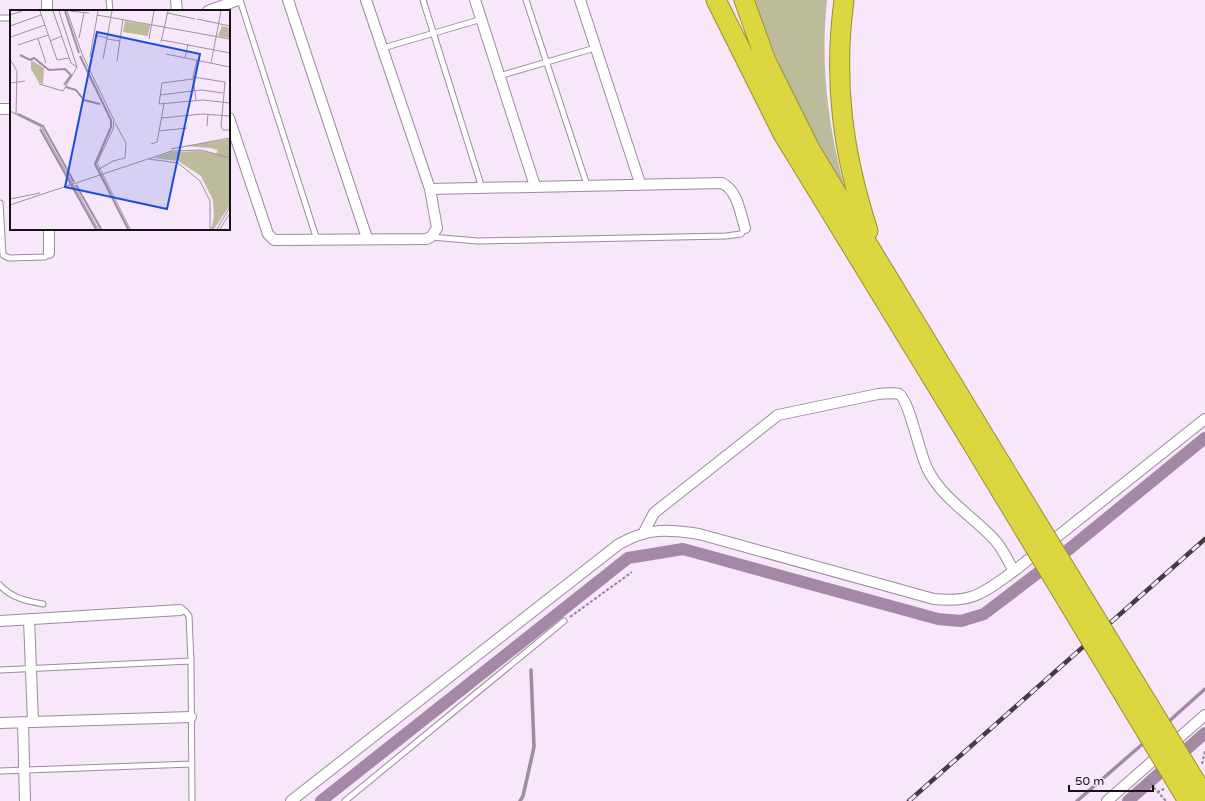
<svg xmlns="http://www.w3.org/2000/svg" width="1205" height="801" viewBox="0 0 1205 801" font-family="'Varela Round',sans-serif">
<rect width="100%" height="100%" fill="#f8e6fa"/>
<!-- green -->
<path fill="#bcbc9c" d="M755,0H827C820,67 828,125 845,190C810,129 775,67 755,0Z"/>
<g fill="none" stroke-linecap="round" stroke-linejoin="round">
<!-- stream -->
<path stroke="#a489a7" stroke-width="3.5" d="M1167,723L1205,689
M520,801L523,796L534,747L531,670
M1077,801L1146,741"/>
<!-- canal -->
<path stroke="#a489a7" stroke-width="12" d="M321,801L628,558L683,549L938,619L961,621L984,614L1068,550L1205,438
M1128,801L1205,733"/>
<defs>
<path id="service" d="M109,0L110,11
M240,0L317,240
M423,0L482,188
M526,0L587,185
M0,18H11
M383,48L482,19
M499,76L595,48
M0,203L3,255L9,258L45,257L49,253
M431,237L478,241L726,236L741,234L745,228
M0,585C11,598 27,601 43,604
M180,610L185,611L189,616L191,661L192,801
M0,670L191,661
M0,771L192,764
M345,801L564,621"/>
<path id="minor" d="M47,0V11
M176,0L177,11
M288,0L367,238
M475,0L535,186
M580,0L640,183
M208,11L238,0
M0,109H11
M229,118L268,234L274,240L426,239L431,237L437,228L430,189L366,0
M430,189L722,183C738,191 740,213 745,228
M49,229V253
M644,532L654,513L778,415L878,394C884,394 893,392 899,394C909,399 920,456 928,470C942,498 972,516 993,538C1002,547 1008,561 1014,571
M29,619L33,722
M0,621L180,610
M0,723L191,717
M23,723L25,801
M291,801L619,544C648,528 666,529 699,534L934,599C973,603 983,593 1014,571L1205,419
M1107,801L1205,715"/>
<path id="motorway" d="M716,0L783,134L975,448
M744,0L766,61L811,151L986,439
M844,0C833,82 843,153 868,231"/>
</defs>
<!-- service casing -->
<use href="#service" stroke="#9c8b9d" stroke-width="7"/>
<!-- minor casing -->
<use href="#minor" stroke="#9c8b9d" stroke-width="12"/>
<!-- motorway casing -->
<use href="#motorway" stroke="#979133" stroke-width="21"/>
<!-- path -->
<path stroke="#918492" stroke-width="2" stroke-dasharray="3 2" stroke-linecap="butt" d="M570,617L632,572
M1202,764L1205,751
M1147,780L1166,801
M1157,792L1164,789"/>
<!-- service -->
<use href="#service" stroke="#fff" stroke-width="5"/>
<!-- minor -->
<use href="#minor" stroke="#fff" stroke-width="10"/>
<!-- motorway -->
<use href="#motorway" stroke="#dcd641" stroke-width="19"/>
<defs>
<path id="rail" d="M909,801L1205,539"/>
</defs>
<!-- rail casing -->
<use href="#rail" stroke="#443b44" stroke-width="4.5"/>
<!-- rail -->
<use href="#rail" stroke="#f8e6fa" stroke-width="3" stroke-dasharray="9" stroke-linecap="butt"/>
<defs>
<path id="motorway-bridge" d="M986,439L1205,797
M975,448L1188,801"/>
</defs>
<!-- motorway-bridge casing -->
<use href="#motorway-bridge" stroke="#979133" stroke-width="21" stroke-linecap="butt"/>
<!-- motorway-bridge -->
<use href="#motorway-bridge" stroke="#dcd641" stroke-width="19"/>
</g>
<!-- overview -->
<g transform="translate(10 10)">
<rect width="220" height="220" fill="#f8e6fa"/>
<path d="M115,11L140,15L138,26L113,22ZM212,16L220,18V28L208,26ZM21,50L34,58L33,74L29,73L21,59ZM220,129V195L204,219H201L204,207L203,190L191,166L168,151L143,148L162,142L191,141L206,144L208,140L200,138L175,136Z" fill="#bcbc9c"/>
<path fill="none" stroke="#a489a7" stroke-width="2" d="M55,1L69,43M10,45L20,50L24,48L39,60L55,59L61,65L54,75M70,46L101,110V117L85,154L118,219M56,77L66,80L74,90L90,94M8,104L33,116L64,172M30,119L86,219M66,175L91,219"/>
<path fill="none" stroke="#9e91a0" stroke-width="1" d="M30,1L47,50L59,48M43,1L61,53L67,57M57,1L72,44L104,110L103,119L87,153L120,219M60,1L79,3M158,3L185,9M0,5L12,1M87,5L220,29M187,9L220,16M0,16L31,5M84,25L97,28M1,27L35,15M69,28L74,3M28,29L36,53M97,29L110,31M139,29L144,1M152,30L220,43M40,31L52,26M151,32L158,1M8,35L38,25M156,44L220,57M80,47L88,1M175,48L178,34M0,49L7,61L6,105M93,49L102,1M107,51L113,9M201,53L211,1M183,67L215,72L211,116L213,120H220M183,69L152,73L149,94L193,90L220,93M0,73L15,71M29,74L53,81L67,57L49,1M150,85L191,80L213,83M186,90L183,67L187,50M0,101L31,117L88,219M152,108L192,104L220,106M197,116L198,104M149,121L177,118M141,134L147,132L154,94M161,139L220,128M139,149L168,153L190,171L200,191V219M89,159L103,151L115,148L116,133L105,113M0,189L30,183M0,195L162,141L191,140L220,148M207,219L220,197M210,219L220,203"/>
<path fill="#1d4ed8" fill-opacity="0.15" stroke="#1d4ed8" stroke-width="2" d="M87,22L190,44L157,199L55,177Z"/>
<rect width="220" height="220" fill="none" stroke="#181218" stroke-width="2"/>
</g>
<!-- scale -->
<path d="M1069 785v6h84v-6" fill="none" stroke="#181218" stroke-width="2"/>
<text x="1075" y="785" font-size="12" fill="#181218" stroke="#f8e6fa" stroke-width="3" paint-order="stroke">50 m</text>
</svg>
